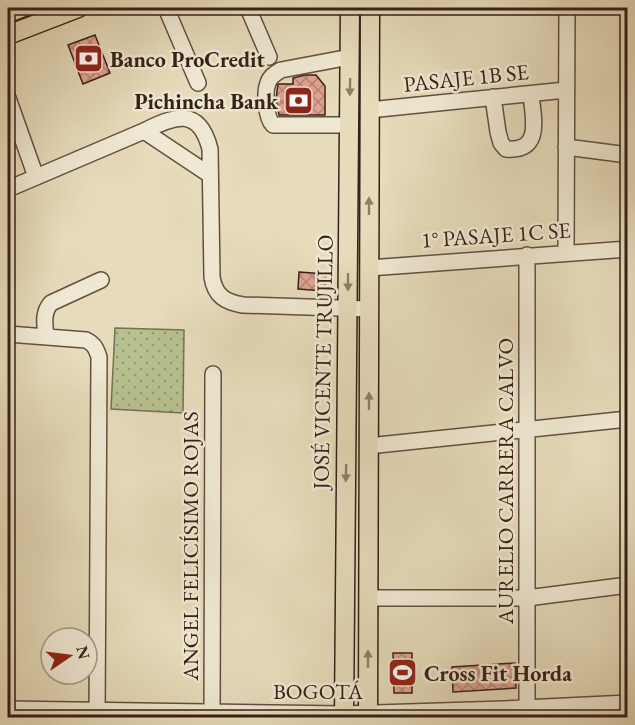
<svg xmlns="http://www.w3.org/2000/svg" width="635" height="725" viewBox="0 0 635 725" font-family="'EB Garamond',serif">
<defs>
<pattern id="park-dots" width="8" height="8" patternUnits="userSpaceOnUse" patternTransform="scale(1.5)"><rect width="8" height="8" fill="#b7c08f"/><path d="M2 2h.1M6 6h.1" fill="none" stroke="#969c74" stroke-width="1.8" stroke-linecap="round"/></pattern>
<pattern id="building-cross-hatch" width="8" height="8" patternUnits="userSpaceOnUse" patternTransform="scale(1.5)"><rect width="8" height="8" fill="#e2a291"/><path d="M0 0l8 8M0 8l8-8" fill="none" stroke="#b88475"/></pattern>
</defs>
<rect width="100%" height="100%" fill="#e6dbba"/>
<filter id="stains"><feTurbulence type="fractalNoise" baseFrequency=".00333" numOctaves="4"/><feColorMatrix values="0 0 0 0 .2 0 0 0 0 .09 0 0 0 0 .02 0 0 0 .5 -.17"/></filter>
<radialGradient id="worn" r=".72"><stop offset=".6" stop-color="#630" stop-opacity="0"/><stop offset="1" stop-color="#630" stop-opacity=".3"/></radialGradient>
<!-- park -->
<path fill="url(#park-dots)" stroke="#777053" stroke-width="1.5" d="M115,328L184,330L183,413L111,409Z"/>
<!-- building -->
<path fill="url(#building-cross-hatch)" stroke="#372017" stroke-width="1.5" d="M95,35L110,73L83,84L68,45Z
M305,75H316L325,86V115H279L276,99L278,84H293V78Z
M299,272L326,274L325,291L298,289Z
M393,653H412V693H394Z
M515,663L516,688L453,692L452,667Z"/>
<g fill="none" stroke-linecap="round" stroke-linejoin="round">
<defs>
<path id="minor" d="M166,8L198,83
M248,8L269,57
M493,97L498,132L501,143L506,149C543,152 533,118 531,94
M8,98L36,177
M369,110L566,90
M349,125H273C266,118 264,93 268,83C270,76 276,73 281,70L350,57
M144,131C174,116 199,106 210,149L212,277C215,296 225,302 243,305L369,309
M566,147L628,155
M8,189L144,131L210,175
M566,252L567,8
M369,268L628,249
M8,334L86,340C94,344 96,348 99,357L97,718
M46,337C45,325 42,313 51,303L101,280
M368,446L628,419
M368,598H527L628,585
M527,708V255
M8,709L344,714L504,709L628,703
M212,718L213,374"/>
<path id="major" d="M8,13L21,8
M8,35L78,8
M344,718L350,8
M368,718L370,8"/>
</defs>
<!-- minor casing -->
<use href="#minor" stroke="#634f40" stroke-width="18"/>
<!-- major casing -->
<use href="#major" stroke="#372017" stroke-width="21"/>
<!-- minor -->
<use href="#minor" stroke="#efe8d2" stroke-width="15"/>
<!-- major -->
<use href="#major" stroke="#e6dbba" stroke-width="18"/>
</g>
<!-- one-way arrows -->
<defs><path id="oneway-solid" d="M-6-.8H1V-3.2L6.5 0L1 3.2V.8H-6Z" transform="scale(1.5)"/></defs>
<g fill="#8e7e68">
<use href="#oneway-solid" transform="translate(350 87) rotate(91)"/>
<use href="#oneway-solid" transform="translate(369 206) rotate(-90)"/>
<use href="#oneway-solid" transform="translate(348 282) rotate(90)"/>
<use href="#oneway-solid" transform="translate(369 401) rotate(-90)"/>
<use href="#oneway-solid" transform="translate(346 473) rotate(91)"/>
<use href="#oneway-solid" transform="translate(368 659) rotate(-90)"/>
</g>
<!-- icons -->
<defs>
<symbol id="bank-square" viewBox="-11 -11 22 22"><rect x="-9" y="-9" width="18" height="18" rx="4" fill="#8f2418" stroke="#efe8d2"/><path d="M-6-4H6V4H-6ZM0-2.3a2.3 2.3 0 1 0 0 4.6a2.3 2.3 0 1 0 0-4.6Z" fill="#fff"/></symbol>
<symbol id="stadium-square" viewBox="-11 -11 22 22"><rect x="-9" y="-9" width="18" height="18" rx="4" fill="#8f2418" stroke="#efe8d2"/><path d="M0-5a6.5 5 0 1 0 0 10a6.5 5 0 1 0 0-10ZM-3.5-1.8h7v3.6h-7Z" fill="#fff"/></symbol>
</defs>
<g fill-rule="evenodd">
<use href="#bank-square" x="72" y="42" width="33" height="33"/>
<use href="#bank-square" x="282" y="84" width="33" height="33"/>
<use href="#stadium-square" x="386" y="656" width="33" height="33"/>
</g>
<g text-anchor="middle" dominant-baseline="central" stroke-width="5" stroke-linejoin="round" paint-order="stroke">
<!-- poi labels -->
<g font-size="22" font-weight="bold" fill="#372017" stroke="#efe8d2" text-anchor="start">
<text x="110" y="59">Banco ProCredit</text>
<text x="278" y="101" text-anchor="end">Pichincha Bank</text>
<text x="424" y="673">Cross Fit Horda</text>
</g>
<!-- street labels -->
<g font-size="22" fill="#372017" stroke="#efe8d2">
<text transform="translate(466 78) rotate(-6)">PASAJE 1B SE</text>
<text transform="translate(496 235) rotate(-4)">1° PASAJE 1C SE</text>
<text transform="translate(323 362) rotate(-89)">JOSÉ VICENTE TRUJILLO</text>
<text transform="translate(505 481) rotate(-90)">AURELIO CARRERA CALVO</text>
<text transform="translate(190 546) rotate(-90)">ANGEL FELICÍSIMO ROJAS</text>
<text x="318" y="691">BOGOTÁ</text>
</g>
</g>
<!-- margin -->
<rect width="635" height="725" fill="none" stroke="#e6dbba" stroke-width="30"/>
<rect x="9" y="9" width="617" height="707" fill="none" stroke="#372017" stroke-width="3"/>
<rect x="15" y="15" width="605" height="695" fill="none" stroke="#372017" stroke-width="1.5"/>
<!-- north arrow -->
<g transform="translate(69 656) rotate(76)"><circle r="28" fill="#efe8d2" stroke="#a59887" stroke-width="1.5"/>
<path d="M0-4.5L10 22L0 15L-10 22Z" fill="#8f2418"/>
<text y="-9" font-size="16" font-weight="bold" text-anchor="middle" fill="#372017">N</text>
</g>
<rect width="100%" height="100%" filter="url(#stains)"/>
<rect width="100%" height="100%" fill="url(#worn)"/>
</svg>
